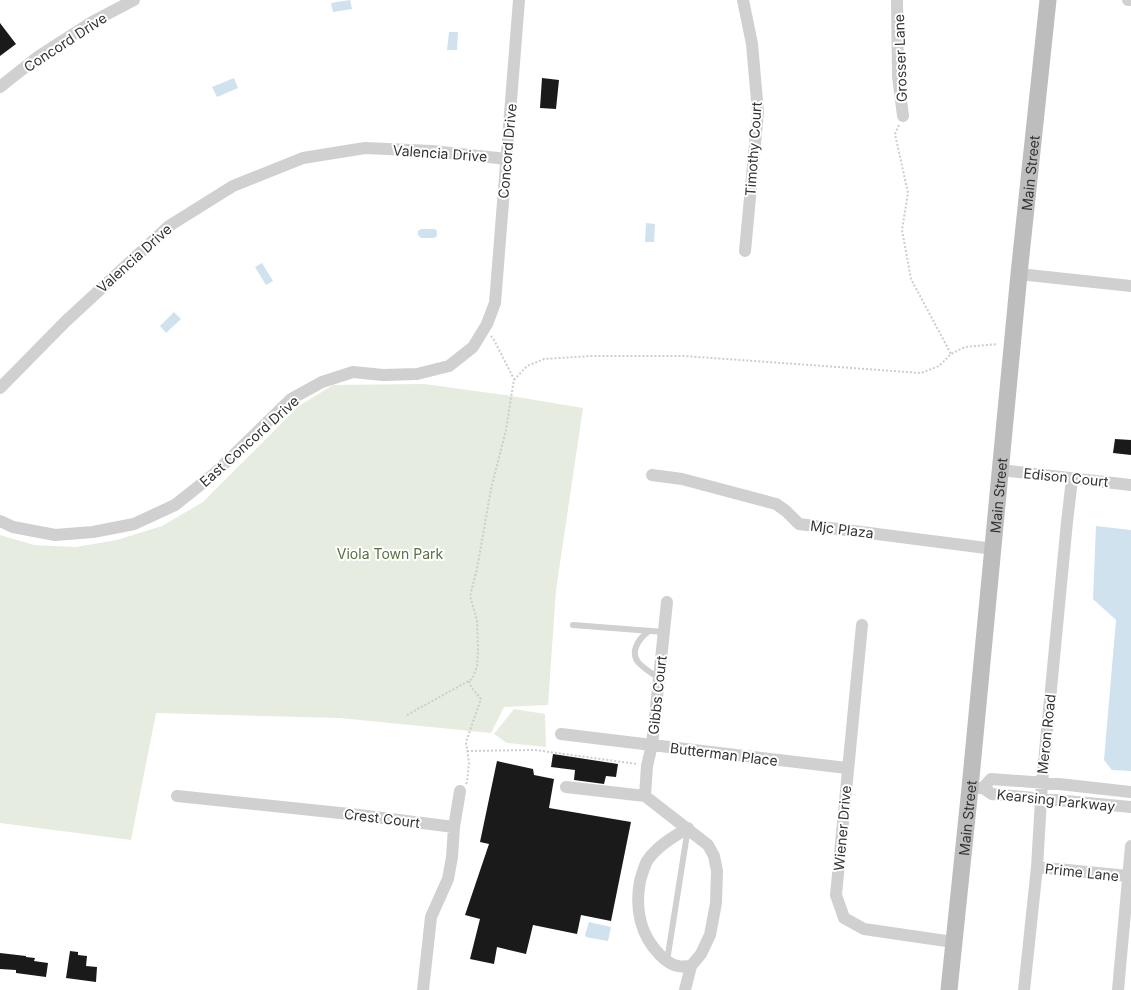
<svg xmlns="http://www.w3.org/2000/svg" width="1131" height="990" viewBox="0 0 1131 990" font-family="Inter,sans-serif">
<rect width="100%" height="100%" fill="#fff"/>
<!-- green -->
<path fill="#e6ecdf" d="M424,384L511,396L583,408L556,590L548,705L504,707L491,733L340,718L156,713L131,840L0,823V535L34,545L76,547L117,540L162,526L203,502L299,406L333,385Z
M514,709L545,714L546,747L507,743L494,734Z"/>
<!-- water -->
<path fill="#cfe2ee" d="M350,0L352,9L333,12L331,3Z
M449,32H458L457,50H447Z
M234,78L238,88L217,97L212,87Z
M646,223L655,224L654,242H645Z
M421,229H435L437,231V236L434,238H421L418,235V231Z
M262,263L273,281L266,285L255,267Z
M174,312L181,319L166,333L160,326Z
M1096,526L1131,530V771L1112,770L1104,760L1116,620L1093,599Z
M589,922L611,927L608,941L586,937L585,935Z"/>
<!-- building -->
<path fill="#1a1a1a" d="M0,23L16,44L0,56Z
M542,78L559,80L556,109L540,108Z
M1115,439L1131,440V455L1113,453Z
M553,754L618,764L616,777L606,776L604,784L574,780L575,770L551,767Z
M497,761L533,769L534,775L554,779L549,808L631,822L611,921L581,915L577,934L533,925L526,954L497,947L494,964L470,959L480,919L465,915L489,844L480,842Z
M70,951L78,952V955L87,956L86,966L97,967L96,982L66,978Z
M0,953L26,956V957L35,958L34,961L48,963L46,977L16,973V970L0,969Z"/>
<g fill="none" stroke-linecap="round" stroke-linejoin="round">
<!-- path -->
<path stroke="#cdcdcd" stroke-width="2" stroke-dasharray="2 2" stroke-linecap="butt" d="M899,125L895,134L908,193L902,230L911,279L951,354
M491,336L493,338L514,379
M407,715L472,679L477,667L478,650L477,620L470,596L477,569L491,489L506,430L513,385L514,380L527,366L544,359L592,356H684L921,373L939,366L951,354L965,347L998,344
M467,751L535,750L637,764
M466,784L467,782L469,763L466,742L481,699L471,687L469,681"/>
<!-- service -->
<path stroke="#d0d0d0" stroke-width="6" d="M573,625L664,632
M649,631C638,639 628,654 641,665C646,670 653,674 659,678
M667,961L688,828"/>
<!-- minor -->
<path stroke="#d0d0d0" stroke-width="12" d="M743,0L752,44L758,112L745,251
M897,0L898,76L903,116
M1128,0H1131
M0,87L39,56L92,22L134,0
M1019,274L1131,286
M0,388L66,321L169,226L233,186L303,158L365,148L432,151L507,159
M1000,470L1131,485
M652,475L682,479L776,504L786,511L799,524L994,549
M0,521L13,527L55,535L93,532L134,524L175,505L214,474L291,399L322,382L353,372L383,375L417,374L449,366L473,347L487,324L495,303L519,0
M862,625L836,895L844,918L864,929L953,942
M561,734L652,745L667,602
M566,787L645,796L708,845L714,856L717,871L716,903L710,935L701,954L691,966L685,990
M970,788H983L992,794L1131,807
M983,788L991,779L1059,784L1131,792
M177,796L359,815L454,827L452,857L448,879L431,917L423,990
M645,796L647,766L652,745L847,768
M454,827L460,791
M688,828C673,837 657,846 647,861C644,867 642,874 640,881C635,908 640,935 660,955C665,960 671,965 678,966C682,967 687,966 691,966
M1037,867L1128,876
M1024,990L1037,867L1042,783L1067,522L1072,479
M1118,990L1131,846"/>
<!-- secondary -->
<path stroke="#bdbdbd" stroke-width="17" id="s1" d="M949,990L970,788L1019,274L1048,0"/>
</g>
<g text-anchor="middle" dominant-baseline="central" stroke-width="4" stroke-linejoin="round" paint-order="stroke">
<!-- street labels -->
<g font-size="14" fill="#333" stroke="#fff">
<text transform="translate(65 42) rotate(-33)">Concord Drive</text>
<text transform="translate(900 58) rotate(-92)">Grosser Lane</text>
<text transform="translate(753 149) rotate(-86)">Timothy Court</text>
<text transform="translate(507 151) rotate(-85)">Concord Drive</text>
<text transform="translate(440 153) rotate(4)">Valencia Drive</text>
<text stroke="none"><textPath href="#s1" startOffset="821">Main Street</textPath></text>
<text transform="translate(134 258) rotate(-42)">Valencia Drive</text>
<text transform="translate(249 441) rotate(-42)">East Concord Drive</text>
<text transform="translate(1066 477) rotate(6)">Edison Court</text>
<text stroke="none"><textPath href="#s1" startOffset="497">Main Street</textPath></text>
<text transform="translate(842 529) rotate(7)">Mjc Plaza</text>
<text transform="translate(657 695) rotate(-84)">Gibbs Court</text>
<text transform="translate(1046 734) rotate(-84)">Meron Road</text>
<text transform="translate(724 754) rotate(7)">Butterman Place</text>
<text transform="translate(1056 800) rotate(6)">Kearsing Parkway</text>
<text stroke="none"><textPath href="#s1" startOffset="173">Main Street</textPath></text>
<text transform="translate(382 818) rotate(7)">Crest Court</text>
<text transform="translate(842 828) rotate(-85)">Wiener Drive</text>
<text transform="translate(1082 872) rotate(6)">Prime Lane</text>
</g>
<!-- park labels -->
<g font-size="14" fill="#56703f" stroke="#fff">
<text x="390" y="553">Viola Town Park</text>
</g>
</g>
</svg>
